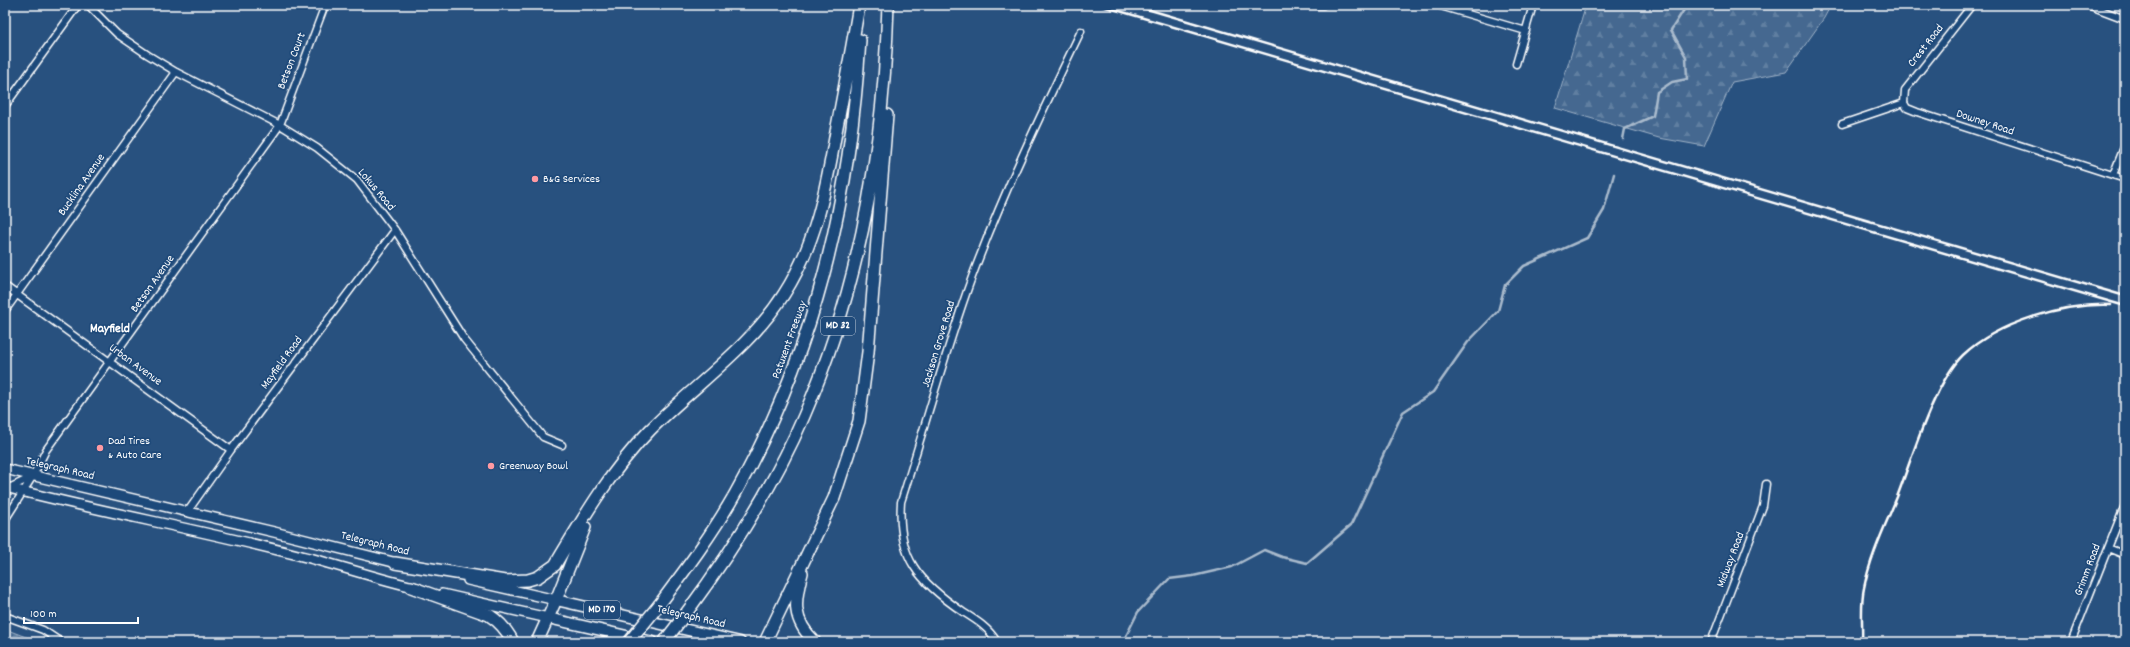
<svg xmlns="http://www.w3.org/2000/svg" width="2130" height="647" viewBox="0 0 2130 647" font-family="Dekko,sans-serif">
<defs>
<pattern id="forest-firs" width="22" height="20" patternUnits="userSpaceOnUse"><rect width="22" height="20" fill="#446890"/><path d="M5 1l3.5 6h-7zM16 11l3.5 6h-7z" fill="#607fa1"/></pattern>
</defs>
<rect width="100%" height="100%" fill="#28517f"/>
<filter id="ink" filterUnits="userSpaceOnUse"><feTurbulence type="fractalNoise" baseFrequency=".025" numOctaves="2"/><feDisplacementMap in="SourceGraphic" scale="8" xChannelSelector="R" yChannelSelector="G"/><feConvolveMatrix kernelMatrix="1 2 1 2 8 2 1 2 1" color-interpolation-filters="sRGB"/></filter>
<g filter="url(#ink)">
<!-- forest -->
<path fill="url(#forest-firs)" stroke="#a2b4c8" d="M1586,5H1831L1824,18L1786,72L1732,82L1704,146L1659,138L1555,108Z
M5,629L39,642H5Z"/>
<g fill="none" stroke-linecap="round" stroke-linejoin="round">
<!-- stream -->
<path stroke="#aabbcd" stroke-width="2.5" d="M1693,5L1714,8L1720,5
M1623,139L1625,129L1653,116L1657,92L1672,82L1687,79L1686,57L1671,30L1687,5
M1123,642L1138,612L1169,579L1193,576L1232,567L1264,550L1282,557L1307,563L1351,525L1403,412L1433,392L1468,342L1498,311L1505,285L1524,266L1587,238L1604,210L1614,174"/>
<defs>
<path id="street" d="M88,5L117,34L148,55L176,72L280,125L317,148L357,180L395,230L464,339L543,437L562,445
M1317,5H1323
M1437,5L1526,31
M2088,5L2125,19
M1516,64L1533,5
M1904,103L1905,90L1972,5
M5,106L78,5
M1842,124L1904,103L1907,108L1917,112L2125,179
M2113,175L2125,145
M5,286L231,450
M5,311L176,72
M5,494L9,488L32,477
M188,511L231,450L395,230
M5,520L33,476L46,450L280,125L325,5
M2108,548L2125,555
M5,616L43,630L61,642
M997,642C989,628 976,620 963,612C919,582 897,558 901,502C925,427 945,351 972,277C1003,193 1042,112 1081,31
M1711,642L1763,506L1766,484
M2071,642L2125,505"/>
<path id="secondary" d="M5,469L274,532L401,564
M5,487C102,512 201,530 298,555C338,565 377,579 418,588
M468,580L556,600
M442,594L548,618"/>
<path id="primary" d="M556,600L740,642
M548,618L653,642"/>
<path id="highway" d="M395,563L505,581L528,580L538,577L555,565C583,518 612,469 650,430C694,385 750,348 784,294C816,244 826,189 836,132C844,90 852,47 859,5
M802,573C794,602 792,620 815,642
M411,587L489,615C500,622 507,630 513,642
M659,605C686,569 713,533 735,494C815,351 850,202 860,40
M687,612C732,551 774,486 804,416C860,287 884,145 888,5
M537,642L556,600L585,527
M765,642L834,498L859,421L868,352L887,115"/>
</defs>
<!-- street casing -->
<use href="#street" stroke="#fff" stroke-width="9"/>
<!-- secondary casing -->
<use href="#secondary" stroke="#fff" stroke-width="12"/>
<!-- primary casing -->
<use href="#primary" stroke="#fff" stroke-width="13"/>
<!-- highway casing -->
<use href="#highway" stroke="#fff" stroke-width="14"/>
<!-- street -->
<use href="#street" stroke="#1f4a7a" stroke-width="6"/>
<!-- secondary -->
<use href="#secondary" stroke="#1f4a7a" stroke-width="9"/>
<!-- primary -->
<use href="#primary" stroke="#1f4a7a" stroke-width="10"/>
<!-- highway -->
<use href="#highway" stroke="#1f4a7a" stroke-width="11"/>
<!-- rail -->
<path stroke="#fff" stroke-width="2.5" d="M1099,5L2125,306
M1133,5L2125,296
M1862,642C1863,624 1860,606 1864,588C1870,557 1885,526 1897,497C1912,458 1934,383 1963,355C1998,322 2064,303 2111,305"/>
<defs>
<path id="highway-bridge" d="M629,642L659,605
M664,642L687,612"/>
</defs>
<!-- highway-bridge casing -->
<use href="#highway-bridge" stroke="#fff" stroke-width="14" stroke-linecap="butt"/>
<!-- highway-bridge -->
<use href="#highway-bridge" stroke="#1f4a7a" stroke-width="11"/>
</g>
</g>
<!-- markers -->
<g fill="#ff9aa2" stroke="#1f4a7a" stroke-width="1.5">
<circle cx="535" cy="179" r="4"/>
<circle cx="100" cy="448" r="4"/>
<circle cx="491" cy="466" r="4"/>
</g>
<g text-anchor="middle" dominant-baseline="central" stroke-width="3.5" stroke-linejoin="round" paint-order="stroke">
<!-- shield labels -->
<g fill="#1f4a7a" stroke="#bcc9d7" stroke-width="1">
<rect x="821" y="317" width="34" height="18" rx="3"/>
<rect x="584" y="601" width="36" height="18" rx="3"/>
</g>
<g font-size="11" font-weight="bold" fill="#fff">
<text x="838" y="326">MD 32</text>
<text x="602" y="610">MD 170</text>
</g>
<!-- street labels -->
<g font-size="12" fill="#fff" stroke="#1f4a7a">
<text transform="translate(1926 46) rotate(-52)">Crest Road</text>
<text transform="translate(292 61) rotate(-69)">Betson Court</text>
<text transform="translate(1985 123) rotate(18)">Downey Road</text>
<text transform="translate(82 185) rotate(-55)">Bucklina Avenue</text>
<text transform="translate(376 190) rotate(50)">Lokus Road</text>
<text transform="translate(153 284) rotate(-55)">Betson Avenue</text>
<text transform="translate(790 340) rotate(-70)">Patuxent Freeway</text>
<text transform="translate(939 344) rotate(-73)">Jackson Grove Road</text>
<text transform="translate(282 363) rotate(-54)">Mayfield Road</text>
<text transform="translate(135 365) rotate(36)">Urban Avenue</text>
<text transform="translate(60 469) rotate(13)">Telegraph Road</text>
<text transform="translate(375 544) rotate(14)">Telegraph Road</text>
<text transform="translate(1731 560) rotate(-69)">Midway Road</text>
<text transform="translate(2088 570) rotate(-69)">Grimm Road</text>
<text transform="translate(691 617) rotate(13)">Telegraph Road</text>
</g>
<!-- poi labels -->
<g font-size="12" fill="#fff" stroke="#1f4a7a" text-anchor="start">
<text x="543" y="179">B&amp;G Services</text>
<text x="108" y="441">Dad Tires<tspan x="108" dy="14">&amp; Auto Care</tspan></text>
<text x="499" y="466">Greenway Bowl</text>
</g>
<!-- neighbourhood labels -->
<g font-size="13" font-weight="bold" fill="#fff" stroke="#1f4a7a">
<text x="110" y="329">Mayfield</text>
</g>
</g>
<!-- margin -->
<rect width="2130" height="647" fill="none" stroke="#1f4a7a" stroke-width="20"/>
<rect x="10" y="10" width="2110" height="627" fill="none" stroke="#fff" stroke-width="1.5" filter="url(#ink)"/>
<!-- scale -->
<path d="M24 617v6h114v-6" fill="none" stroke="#ffffff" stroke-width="2"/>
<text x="30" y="617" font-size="12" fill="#ffffff" stroke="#1f4a7a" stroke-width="3" paint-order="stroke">100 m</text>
</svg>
